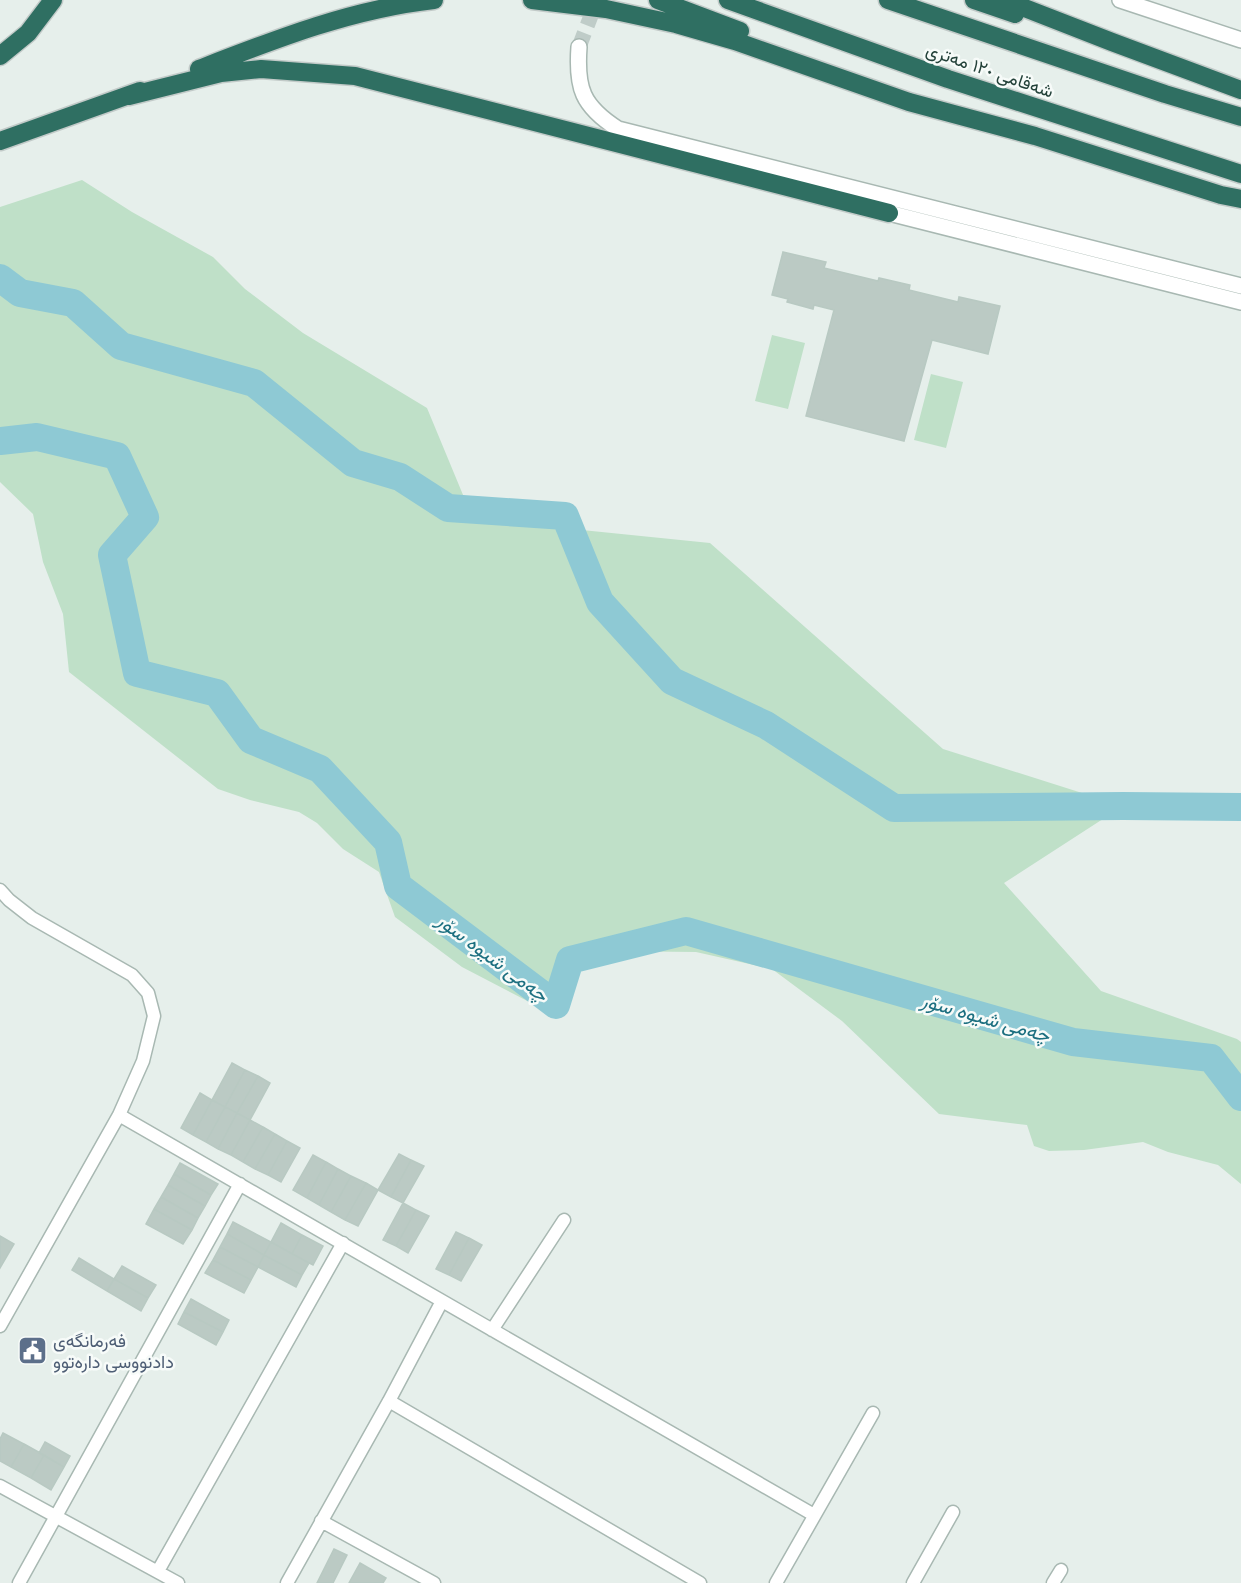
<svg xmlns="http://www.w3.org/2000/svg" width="1241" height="1583" viewBox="0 0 1241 1583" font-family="Quicksand,Vazirmatn,sans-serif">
<rect width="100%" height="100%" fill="#e6efeb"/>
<!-- green -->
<path fill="#bfe0c8" d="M82,180L132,212L213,257L245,289L303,333L427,408L473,519L710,543L943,749L1123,806L1004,883L1101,991L1237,1039L1241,1042V1184L1218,1165L1168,1152L1143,1142L1084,1150L1049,1151L1034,1146L1027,1125L939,1114L842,1021L772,969L696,952L599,951L537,1006L462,967L395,917L379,872L343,849L317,823L299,812L250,800L218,789L69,672L63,614L43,562L33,514L0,482V207Z
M772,335L805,343L788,409L755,401Z
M931,374L963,382L946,448L914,440Z"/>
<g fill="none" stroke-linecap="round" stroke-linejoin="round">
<!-- river -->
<path stroke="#8ec9d4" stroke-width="28" d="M0,278L20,293L73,303L121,346L254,383L353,463L400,477L448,508L565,516L600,602L672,681L766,725L894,808L1123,806L1241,807
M0,441L37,437L117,456L145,517L112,555L137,673L217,693L251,740L320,769L388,842L398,886L556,1005L570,960L686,931L1073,1042L1211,1058L1241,1097"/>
</g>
<!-- building -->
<path fill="#bbcac4" stroke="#b8c9c2" stroke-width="1.5" d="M783,252L826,262L824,268L878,281L879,278L910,285L909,290L958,302L959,297L1000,306L988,354L932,340L904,441L806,416L834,310L814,305L813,309L787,302L788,299L772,295Z
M232,1063L245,1070L225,1107L212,1100Z
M245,1070L258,1076L237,1113L225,1107Z
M258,1076L270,1083L250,1120L237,1113Z
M200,1093L212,1100L193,1135L181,1128Z
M212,1100L225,1107L206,1142L193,1135Z
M225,1107L237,1113L218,1149L206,1142Z
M237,1113L250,1120L231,1155L218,1149Z
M250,1120L263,1127L243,1162L231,1155Z
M263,1127L275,1134L255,1169L243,1162Z
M275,1134L287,1141L268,1175L255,1169Z
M287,1141L300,1148L281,1182L268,1175Z
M399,1154L411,1160L391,1197L378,1190Z
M313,1155L326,1162L307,1198L293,1190Z
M411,1160L424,1166L403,1203L391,1197Z
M326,1162L338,1169L319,1205L307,1198Z
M180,1163L218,1184L211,1195L174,1174Z
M338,1169L351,1176L331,1212L319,1205Z
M174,1174L211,1195L205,1206L168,1185Z
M351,1176L366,1183L345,1220L331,1212Z
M366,1183L378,1190L358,1226L345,1220Z
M168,1185L205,1206L198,1218L161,1197Z
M161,1197L198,1218L192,1230L154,1209Z
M403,1203L416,1210L396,1246L383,1240Z
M154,1209L192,1230L183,1244L146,1224Z
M416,1210L429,1216L408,1253L396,1246Z
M233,1222L271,1242L264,1255L227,1234Z
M281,1223L302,1235L292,1254L271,1242Z
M456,1232L469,1238L449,1275L436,1269Z
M227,1234L264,1255L258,1267L220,1247Z
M302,1235L323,1246L313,1265L292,1254Z
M0,1236L14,1244L0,1268Z
M469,1238L482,1245L461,1281L449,1275Z
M271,1242L309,1263L302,1275L264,1255Z
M220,1247L258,1267L251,1280L213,1260Z
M264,1255L302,1275L296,1287L258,1267Z
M79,1258L114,1279L107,1291L72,1270Z
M213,1260L251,1280L244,1293L205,1273Z
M122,1266L156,1285L148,1298L114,1279Z
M114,1279L148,1298L141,1311L107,1291Z
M191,1299L229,1320L223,1332L184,1312Z
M184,1312L223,1332L216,1345L178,1324Z
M3,1433L24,1444L11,1467L0,1461V1439Z
M45,1442L70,1456L64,1467L39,1453Z
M24,1444L44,1455L31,1478L11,1467Z
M44,1455L64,1467L51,1490L31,1478Z
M334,1549L347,1555L333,1583H317Z
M360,1563L386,1578L383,1583H349Z"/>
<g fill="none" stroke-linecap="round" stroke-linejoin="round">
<!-- tertiary-tunnel -->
<path stroke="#bfccc8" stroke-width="15" stroke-dasharray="15 8" stroke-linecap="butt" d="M579,47L597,0"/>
<defs>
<path id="minor" d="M0,890L9,900L32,918L132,975L148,993L154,1016L143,1061L119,1115L0,1326
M119,1115L814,1515
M492,1330L564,1220
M389,1401L700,1583
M0,1486L178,1583
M321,1521L434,1583
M158,1571L343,1243
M19,1583L240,1184
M287,1583L389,1401L442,1301
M776,1583L873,1413
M913,1583L953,1512
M1053,1583L1061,1570"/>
<path id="tertiary" d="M1120,0L1241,40
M579,47C576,88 582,106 618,129L1241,286
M889,213L1241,302"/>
<path id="motorway" d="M532,0L606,9L676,24L735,41L909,102L1035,136L1221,195L1241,199
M658,0L740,31
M728,0L948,79L1241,174
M888,0L1165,94L1241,117
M974,0L1015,14
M1004,0L1112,42L1241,90
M0,56L28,33L53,0
M199,69C276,39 352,9 434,0
M129,96L221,73L261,69L355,76L889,213
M0,141L140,91"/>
</defs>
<!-- minor casing -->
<use href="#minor" stroke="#a8b8b2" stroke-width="15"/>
<!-- tertiary casing -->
<use href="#tertiary" stroke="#a8b8b2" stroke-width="18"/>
<!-- motorway casing -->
<use href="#motorway" stroke="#c2cac8" stroke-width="21"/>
<!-- minor -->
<use href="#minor" stroke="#fff" stroke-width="12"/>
<!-- tertiary -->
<use href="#tertiary" stroke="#fff" stroke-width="15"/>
<!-- motorway -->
<use href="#motorway" stroke="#2f6f62" stroke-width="18"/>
</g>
<!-- icons -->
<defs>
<symbol id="civic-square" viewBox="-11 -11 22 22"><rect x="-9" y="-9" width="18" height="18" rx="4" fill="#5c6f8a" stroke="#f7fbf9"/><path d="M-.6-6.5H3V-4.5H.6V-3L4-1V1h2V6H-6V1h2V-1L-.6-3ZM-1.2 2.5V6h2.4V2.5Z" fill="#fff"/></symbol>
</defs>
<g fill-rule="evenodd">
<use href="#civic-square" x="16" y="1334" width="33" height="33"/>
</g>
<g text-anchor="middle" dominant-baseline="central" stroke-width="5" stroke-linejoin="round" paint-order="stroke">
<!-- street labels -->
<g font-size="18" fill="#24423a" stroke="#f7fbf9">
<text transform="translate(990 70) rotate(19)">شەقامی ١٢٠ مەتری</text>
</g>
<!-- service labels -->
<g font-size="18" fill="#4e5e75" stroke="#f7fbf9" text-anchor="start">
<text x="53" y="1340">فەرمانگەی<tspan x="53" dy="21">دادنووسی دارەتوو</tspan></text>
</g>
<!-- water labels -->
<g font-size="20" font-style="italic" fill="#1c6f80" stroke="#f7fbf9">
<text transform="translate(493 957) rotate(37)">چەمی شیوە سۆر</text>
<text transform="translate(986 1017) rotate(16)">چەمی شیوە سۆر</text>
</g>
</g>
</svg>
